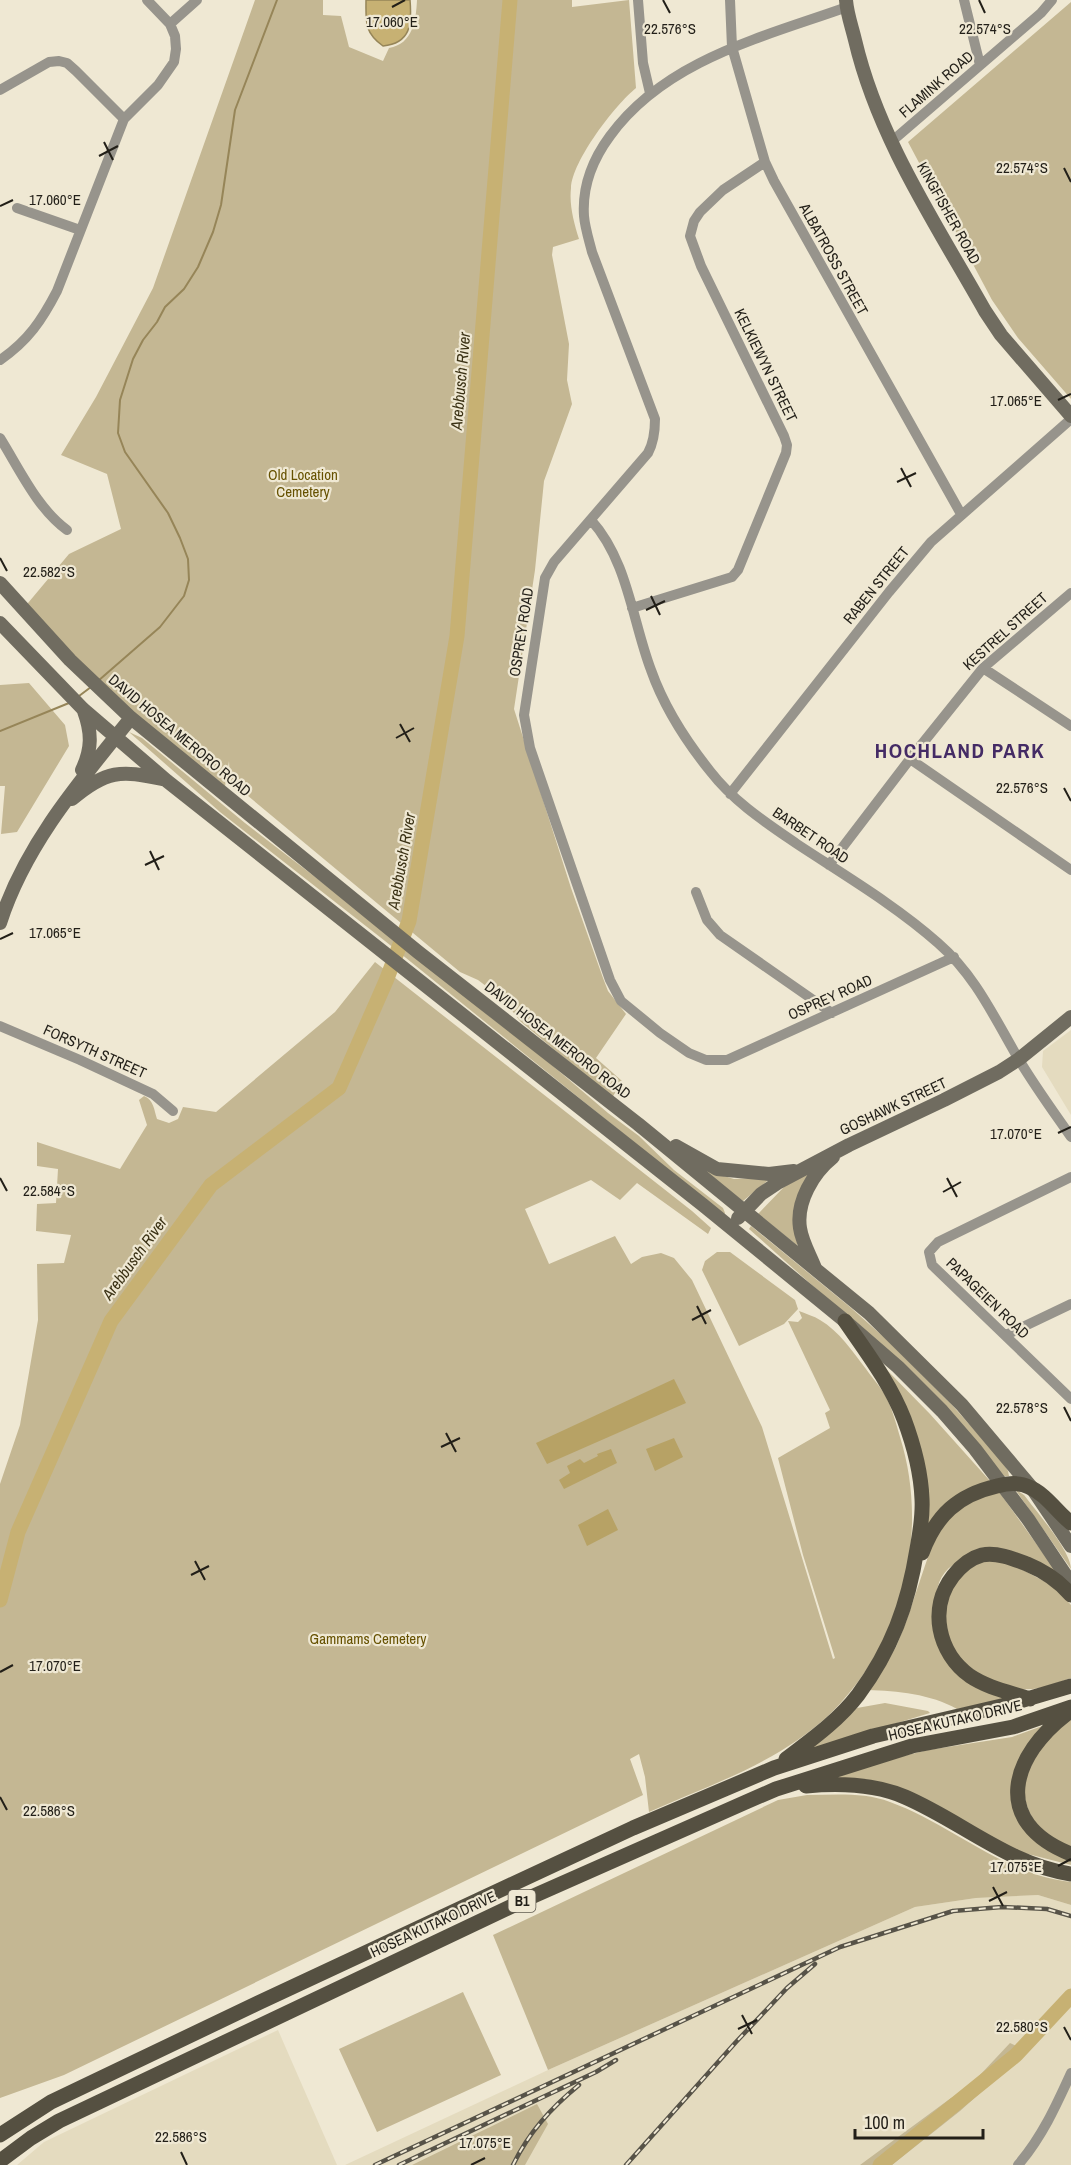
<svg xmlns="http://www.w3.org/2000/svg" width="1071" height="2165" viewBox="0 0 1071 2165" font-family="'Archivo Narrow',sans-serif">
<rect width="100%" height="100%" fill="#efe8d3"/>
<!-- built -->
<path fill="#e4dbbf" d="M1071,1030V1115L1042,1067L1043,1051Z
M1038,1895L1071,1905V2165H345L548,2070L915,1907L976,1898Z
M278,2030L337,2165H17L44,2142Z"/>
<!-- green -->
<path fill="#c4b793" d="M255,0H323V15L341,16L349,47L383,61L389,48C413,44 416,20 417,0H572V7L629,0L636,88C615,105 572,161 571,188C569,205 574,223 579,239L553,247L552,255L569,344L567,380L572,404L544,481L535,570L514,709L571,888L603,978L608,991L626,1014L596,1058L622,1081L612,1098L520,1021L503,999L478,980L460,972L230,781L229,761L224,793L131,718L23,609L69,554L121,529L107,474L61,455L96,397L153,288Z
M1071,2V399L1018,338L992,300L908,142Z
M29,683L65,725L69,746L17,832L1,834L5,786H0V685Z
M129,732L142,738L245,823L397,940L489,1016L540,1055L608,1113L639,1136L674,1170L723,1208L725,1213L724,1215L385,941L220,812Z
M375,962L692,1211L711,1228L708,1234L637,1183L620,1200L591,1180L525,1209L549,1264L615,1236L631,1264L642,1257L661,1253L674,1258L692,1280L762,1427L833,1659L835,1658L803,1555L778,1458L830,1428L825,1413L830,1410L788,1321L798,1322L802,1318L799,1311C806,1314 814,1316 820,1320C839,1331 853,1352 866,1369C872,1378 880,1386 885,1395C892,1408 896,1423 900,1437C930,1533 903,1642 831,1713C780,1762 712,1784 649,1812L645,1777L639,1754L630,1759L643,1795L64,2075L0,2098V1484L20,1425L38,1320L37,1264L64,1263L71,1235L36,1231L37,1204L56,1203L58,1169L37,1166V1142L120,1169L147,1125L139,1100L144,1096C154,1100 154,1110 157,1119L169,1123L178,1119L183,1107L216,1112L335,1012Z
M700,1169L734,1179L772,1177L743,1201Z
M812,1169L798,1195L795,1235L798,1246L758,1214L784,1187Z
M751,1226L850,1307L887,1340L952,1405L1002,1461L1008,1471L1009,1476H1003L905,1368L749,1229Z
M717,1252H730L795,1300L798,1309L784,1324L739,1346L702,1270L705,1261Z
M882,1365L930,1414L990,1481L923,1539L926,1509Z
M997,1489L1063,1581L1016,1553C1004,1555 961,1560 953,1565C925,1584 939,1625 942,1652L1010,1699L957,1709C931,1694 897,1691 868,1690L896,1647L906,1622L935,1536L954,1510Z
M1015,1489L1024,1495C1036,1511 1071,1551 1071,1569Z
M1006,1561L1055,1587L1071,1605V1678C1056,1683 1038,1691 1021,1689C972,1684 928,1641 950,1590C956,1578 965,1566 979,1562C986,1559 998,1561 1006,1561Z
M885,1703L928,1711L930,1713L805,1751L857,1708Z
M1071,1718V1848C1034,1834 1013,1800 1031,1763C1033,1757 1035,1751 1039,1746C1049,1736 1061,1727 1071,1718Z
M1045,1725L1017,1809L1071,1858V1865L1012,1850L953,1817L827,1780L883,1761L928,1750L1012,1737Z
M807,1795C834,1795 864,1792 890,1802C951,1824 1004,1875 1071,1882V1905L1038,1895L976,1898L915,1907L548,2070L493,1935L778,1800Z
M463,1992L501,2075L377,2132L339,2049Z
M1010,2043L1027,2051L960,2111L892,2165H860L951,2098L965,2091Z
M537,2104L548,2124L525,2165H412Z"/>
<!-- forest -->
<path fill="#b7a265" d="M674,1379L686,1403L547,1464L536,1443Z
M674,1438L683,1457L655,1471L646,1449Z
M611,1449L617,1463L564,1489L559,1480L570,1473L567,1466L580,1459L584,1463L598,1456L597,1454Z
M608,1509L618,1530L587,1546L578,1525Z"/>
<!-- water -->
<path fill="#c7b173" stroke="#968558" stroke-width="1.5" d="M366,0H410C412,24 411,43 383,46C364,32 366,22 366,0Z"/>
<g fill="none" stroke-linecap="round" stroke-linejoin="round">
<!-- stream -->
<path stroke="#968558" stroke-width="2" d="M98,681L160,627L184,596L189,580L188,559L180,538L168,513L125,452L118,433L120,400L133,359L143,340L157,322L165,307L184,289L198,267L213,232L221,205L235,110L277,0
M79,696L91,687
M0,731L69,703"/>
<!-- river -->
<path stroke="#c7b173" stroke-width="15" d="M0,1600L18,1532L111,1321L211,1185L339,1088L386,981L409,921L457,636L510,0
M880,2165L1016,2055L1071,1996"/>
<!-- street -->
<path stroke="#97948c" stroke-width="10" d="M638,0L643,63L650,93
M730,0L732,47L765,162L774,181L961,514
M964,0L980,65
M847,7C763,37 665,60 610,136C593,159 582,186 584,216C585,228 589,240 592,252L655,419C655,431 654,442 648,453L554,562L545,578L524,715L530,748L610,980L621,1001L660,1033L689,1053L706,1060H727L954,957
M170,24L197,0
M0,90L49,62L59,61L67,63L76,71L124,119
M891,142L1041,13L1052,0
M17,208L80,230
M0,360C28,341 42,320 57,291L124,119L158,85L174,62L176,49L175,36L170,24L147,0
M0,438C20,470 37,508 67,530
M591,520C628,561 632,620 651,670C664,707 686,741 710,771C734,802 765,822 797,844C844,875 895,905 938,943C975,975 994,1017 1018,1058C1034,1085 1053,1111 1071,1137
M632,608L732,577L738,570L786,453L787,445L784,436L701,266L690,236L694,221L700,212L723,190L765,162
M983,668L1071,726
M910,759L1071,870
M730,794L889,592L931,542L1071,419
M829,865L910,759L983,668L1071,593
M696,892L707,920L720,935L832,1013
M0,1026L80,1060L153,1094L173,1111
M1071,1177L938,1242L929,1252L932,1265L1071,1399
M1006,1335L1071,1304
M1018,2165C1042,2137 1056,2106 1071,2073"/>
<!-- secondary -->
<path stroke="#706c60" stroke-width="14" d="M846,0C847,14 852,27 855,40C878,138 936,224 985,311L1001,335L1071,416
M0,583L70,660L131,718L418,952L638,1124L869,1313L962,1405L1032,1488L1071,1546
M0,623L83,709L167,781L703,1205L845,1321L898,1367L942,1411L975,1449L1028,1519L1071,1583
M82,770C92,749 92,733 84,711
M72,799C106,770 121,770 162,779
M0,923C25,845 80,781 131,718
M676,1146L717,1169L769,1174L794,1171
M738,1218L761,1194L779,1182L849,1145L944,1100L999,1072L1019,1059L1071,1017
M815,1268C810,1255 802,1242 800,1228C796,1202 813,1173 833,1157"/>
<!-- primary -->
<path stroke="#555041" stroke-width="15" d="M922,1553C936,1515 958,1495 997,1486C1008,1483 1019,1482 1029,1487C1046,1494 1057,1512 1071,1523
M1030,1699C1009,1692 988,1688 970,1676C938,1653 928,1608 953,1576C960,1567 971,1558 982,1555C997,1552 1014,1559 1027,1564C1044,1571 1059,1581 1071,1595
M1069,1712C1011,1755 990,1822 1071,1854
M786,1759C811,1740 839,1720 858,1695C892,1649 908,1605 917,1549C920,1533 923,1516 922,1499C921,1473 913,1443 904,1419C890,1383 867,1353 845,1321
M806,1786C838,1783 875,1784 905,1797C961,1821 1009,1865 1071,1874
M0,2135L51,2102L258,2003L633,1828L774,1768L873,1736L1010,1704L1071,1686
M0,2161L31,2138L59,2121L529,1898L746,1802L776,1789L912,1746L1013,1727L1071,1707"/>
<defs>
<path id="rail" d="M375,2165L840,1947L953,1911L1002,1907L1047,1909L1071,1916
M399,2165L596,2072L616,2060
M513,2165C529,2132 551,2108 579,2085
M626,2165L736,2042L787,1988L815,1964"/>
</defs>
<!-- rail casing -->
<use href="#rail" stroke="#575348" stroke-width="4.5"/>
<!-- rail -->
<use href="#rail" stroke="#efe8d3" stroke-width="2" stroke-dasharray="7" stroke-linecap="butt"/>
</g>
<!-- ticks -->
<path fill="none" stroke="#221f18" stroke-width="2" d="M663,0L670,13M979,0L985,13M392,7L405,0M104,142L113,160M99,156L118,146M1064,168L1071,182M0,206L13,200M1058,400L1071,394M901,468L911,487M897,482L916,473M0,558L7,571M651,596L660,615M646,610L665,601M400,724L410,742M396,738L414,728M1064,788L1071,801M150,851L159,870M145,865L164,856M0,939L13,933M1058,1133L1071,1127M0,1178L7,1191M947,1178L957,1197M943,1192L961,1182M697,1306L706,1324M692,1320L711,1310M1064,1407L1071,1421M446,1433L456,1452M441,1447L460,1438M195,1561L205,1580M191,1575L209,1566M0,1672L13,1665M0,1797L7,1810M1058,1866L1071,1859M993,1887L1003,1906M989,1901L1007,1892M742,2015L752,2034M1064,2027L1071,2040M738,2029L757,2020M181,2152L187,2165M471,2165L485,2158"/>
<g text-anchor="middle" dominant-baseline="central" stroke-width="4.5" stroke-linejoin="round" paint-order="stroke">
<!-- shield labels -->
<rect fill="#efe8d3" stroke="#605b50" stroke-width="1.5" x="508.5" y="1890" width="27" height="22" rx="4.5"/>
<g font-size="14" font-weight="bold" fill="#221f18">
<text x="522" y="1901">B1</text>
</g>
<!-- street labels -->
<g font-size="15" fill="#221f18" stroke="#efe8d3">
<text transform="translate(936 84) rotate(-41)">FLAMINK ROAD</text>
<text transform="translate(949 213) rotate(61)">KINGFISHER ROAD</text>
<text transform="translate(834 259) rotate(61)">ALBATROSS STREET</text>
<text transform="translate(766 365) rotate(64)">KELKIEWYN STREET</text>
<text transform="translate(876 585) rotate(-51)">RABEN STREET</text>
<text transform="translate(1005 631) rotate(-42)">KESTREL STREET</text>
<text transform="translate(521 632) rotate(-81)">OSPREY ROAD</text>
<text transform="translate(180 735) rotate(40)">DAVID HOSEA MERORO ROAD</text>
<text transform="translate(811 835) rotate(34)">BARBET ROAD</text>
<text transform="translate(830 997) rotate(-24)">OSPREY ROAD</text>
<text transform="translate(558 1040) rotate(38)">DAVID HOSEA MERORO ROAD</text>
<text transform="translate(95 1051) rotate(24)">FORSYTH STREET</text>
<text transform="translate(893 1106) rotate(-25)">GOSHAWK STREET</text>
<text transform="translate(988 1298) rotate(44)">PAPAGEIEN ROAD</text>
<text transform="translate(955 1720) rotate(-13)">HOSEA KUTAKO DRIVE</text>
<text transform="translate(433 1924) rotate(-25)">HOSEA KUTAKO DRIVE</text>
</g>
<!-- park labels -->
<g font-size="15" fill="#665100" stroke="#efe8d3">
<text x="303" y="474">Old Location<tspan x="303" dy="17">Cemetery</tspan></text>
<text x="368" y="1638">Gammams Cemetery</text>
</g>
<!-- water labels -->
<g font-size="16" font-style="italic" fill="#3b3215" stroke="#efe8d3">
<text transform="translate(460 381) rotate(-85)">Arebbusch River</text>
<text transform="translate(401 861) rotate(-80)">Arebbusch River</text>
<text transform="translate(134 1258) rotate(-54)">Arebbusch River</text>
</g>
<!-- district labels -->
<g font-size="21" font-weight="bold" letter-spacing="1.5" fill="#442b65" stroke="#efe8d3">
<text x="960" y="750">HOCHLAND PARK</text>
</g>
</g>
<g font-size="15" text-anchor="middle" fill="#221f18" stroke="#efe8d3" stroke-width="4.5" stroke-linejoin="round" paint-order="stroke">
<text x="392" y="27">17.060°E</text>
<text x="670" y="34">22.576°S</text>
<text x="985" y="34">22.574°S</text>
<text x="1022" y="173">22.574°S</text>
<text x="55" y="205">17.060°E</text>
<text x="1016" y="406">17.065°E</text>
<text x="49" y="577">22.582°S</text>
<text x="1022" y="793">22.576°S</text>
<text x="55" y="938">17.065°E</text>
<text x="1016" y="1139">17.070°E</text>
<text x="49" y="1196">22.584°S</text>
<text x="1022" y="1413">22.578°S</text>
<text x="55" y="1671">17.070°E</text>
<text x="49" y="1816">22.586°S</text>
<text x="1016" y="1872">17.075°E</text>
<text x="1022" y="2032">22.580°S</text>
<text x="181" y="2142">22.586°S</text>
<text x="485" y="2148">17.075°E</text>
</g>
<!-- scale -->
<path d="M855 2129v9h128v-9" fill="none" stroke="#221f18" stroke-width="3"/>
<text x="864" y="2129" font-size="18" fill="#221f18" stroke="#efe8d3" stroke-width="4.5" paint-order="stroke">100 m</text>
</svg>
